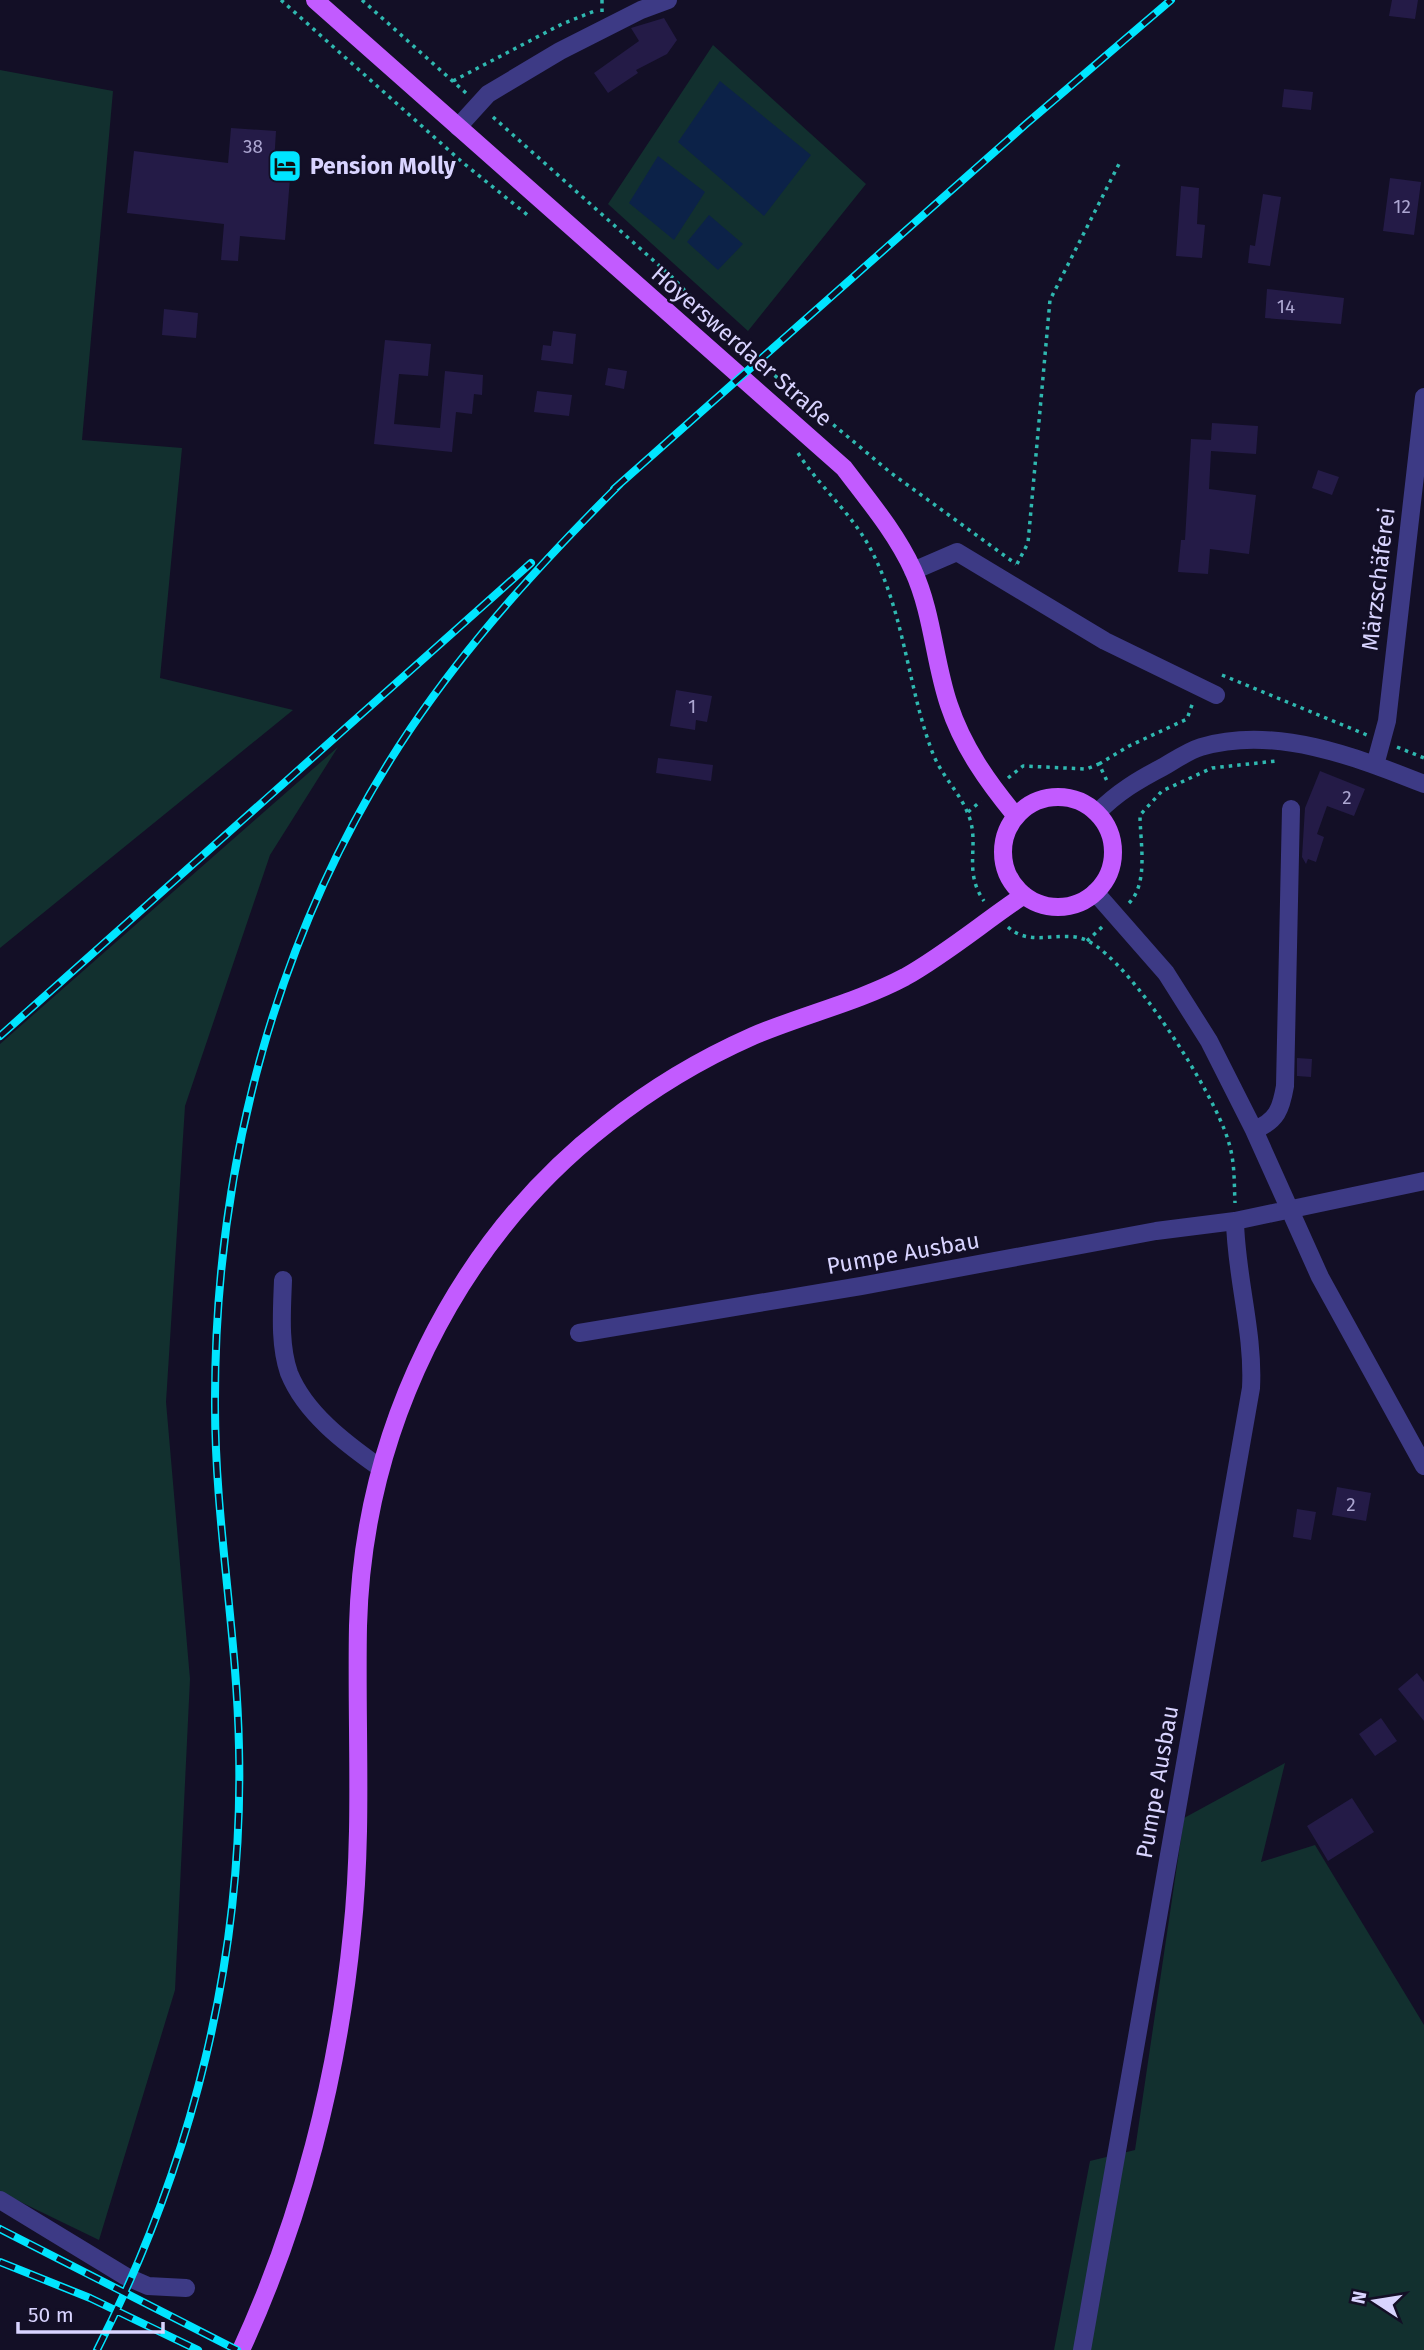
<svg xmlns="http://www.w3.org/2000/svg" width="1424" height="2350" viewBox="0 0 1424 2350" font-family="'Fira Sans',sans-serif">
<rect width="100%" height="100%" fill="#130f26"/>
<!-- green -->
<path fill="#12302f" d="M713,45L866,184L748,331L608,204Z
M0,70L113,91L82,440L182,448L160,678L293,710L0,948Z
M338,747L270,855L185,1106L166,1402L190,1679L175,1990L99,2240L0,2192V1044Z
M1285,1763L1261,1862L1315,1845L1424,2025V2350H1054L1090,2161L1135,2150L1184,1818Z"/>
<!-- water -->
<path fill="#0c2248" d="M720,81L811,155L764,216L678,142Z
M658,156L705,192L674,240L629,203Z
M709,215L743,244L718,270L687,242Z"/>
<!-- building -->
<path fill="#241b47" d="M1392,0H1418L1415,19L1389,16Z
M664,18L677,40L667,54L636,70L638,73L608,93L594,73L639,41L631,28Z
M1284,89L1313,92L1311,110L1282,107Z
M231,128L276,131L274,164L291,166L285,240L240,236L238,261L221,260L224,224L127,213L134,151L228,163Z
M1390,178L1421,182L1414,235L1383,231Z
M1181,186L1199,188L1197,224L1205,225L1202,258L1176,256Z
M1263,194L1281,197L1270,266L1248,263L1250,245L1255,246Z
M1267,289L1344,298L1341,324L1265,318Z
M164,309L198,313L196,338L162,335Z
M553,331L576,334L573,364L541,360L543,345L551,346Z
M385,340L431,344L428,376L399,374L394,424L440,428L445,371L483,375L482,395L474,394L472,414L456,412L452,452L374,444Z
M608,368L627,371L624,389L605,385Z
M537,391L572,395L569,416L534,412Z
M1212,423L1258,426L1256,454L1211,451L1209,489L1256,495L1249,554L1210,549L1208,574L1178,572L1181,540H1185L1191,439L1211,440Z
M1318,470L1339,477L1332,495L1312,488Z
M676,690L712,696L707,722L696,720L695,730L670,726Z
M658,758L713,765L711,781L656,773Z
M1320,771L1365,789L1354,816L1327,806L1317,834L1324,837L1316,862L1308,859L1306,864L1302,857L1305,808Z
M1297,1058L1312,1059L1311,1077L1297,1076Z
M1337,1487L1371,1493L1366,1521L1332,1515Z
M1297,1509L1316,1512L1311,1540L1293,1537Z
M1417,1673L1424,1682V1721L1398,1689Z
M1381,1718L1397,1741L1375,1756L1359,1734Z
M1352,1798L1374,1832L1328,1861L1307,1826Z"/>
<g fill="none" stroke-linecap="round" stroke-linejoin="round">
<!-- path -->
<path stroke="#2fb8b0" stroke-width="3.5" stroke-dasharray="3.5 5" stroke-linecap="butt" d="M281,0L462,162L530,217
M362,0L466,93
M602,12V0
M453,81L562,24L597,10
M493,117L672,277L730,338L891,473L1016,564
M798,453C819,486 850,512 869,546C905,612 907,686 933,754C942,776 960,793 968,814C981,844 962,870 984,901
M1017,564L1028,543L1050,300L1121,160
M1222,675L1367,735
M1397,747L1424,758
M1099,764L1129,746L1187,719L1193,702
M1008,778L1023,766L1086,769L1099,764L1107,781
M968,812L981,801
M1129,903C1149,883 1140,842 1140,815L1162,791L1212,768L1276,761
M1008,927C1032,949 1062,928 1088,941C1132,963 1214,1093 1228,1140C1235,1161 1234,1181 1235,1203
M1087,941L1102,927"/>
<!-- minor -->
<path stroke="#3d3a85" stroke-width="18" d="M458,127L488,94L560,51L641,10L668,0
M913,571L957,552L1105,641L1216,695
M1375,765L1387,721L1424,397
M1098,812C1118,792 1138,780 1163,767C1175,760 1188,751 1201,747C1275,725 1356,757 1424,784
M1095,892L1166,973L1209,1041L1254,1130L1320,1277L1424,1466
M1254,1130C1277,1121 1281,1109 1285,1086L1291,809
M283,1280C282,1310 279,1344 289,1373C305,1413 345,1443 379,1467
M579,1333L861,1286L1156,1231L1235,1221L1424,1181
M0,2200L125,2276L148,2286L186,2288
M1082,2350L1251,1388C1254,1332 1236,1277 1235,1221"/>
<!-- major -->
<path stroke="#c25bff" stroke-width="18" d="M315,0L844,468C869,501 896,533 913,570C933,614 934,661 949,705C963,747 987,781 1015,815
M1003 852a55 55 0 1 1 110 0a55 55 0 1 1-110 0Z
M241,2350C301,2220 338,2076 352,1933C363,1831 356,1729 358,1626C363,1433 453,1244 607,1124C651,1089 701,1059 753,1036C802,1015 858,1002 905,977C946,954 985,921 1024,895"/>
<defs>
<path id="rail" d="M614,489L1026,124L1171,0
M0,1036L531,563
M0,2229L237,2350
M0,2262L90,2298L198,2350
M97,2350C192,2164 244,1958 239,1748C237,1634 215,1520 215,1406C214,1167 276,928 411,728C471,639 544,560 620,484"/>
</defs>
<!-- rail casing -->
<use href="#rail" stroke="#00e5ff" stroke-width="8"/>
<!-- rail -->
<use href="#rail" stroke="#130f26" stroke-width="5" stroke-dasharray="16" stroke-linecap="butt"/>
</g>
<!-- icons -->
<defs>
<symbol id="hotel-square" viewBox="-11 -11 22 22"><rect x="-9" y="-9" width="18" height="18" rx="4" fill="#00e5ff" stroke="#130f26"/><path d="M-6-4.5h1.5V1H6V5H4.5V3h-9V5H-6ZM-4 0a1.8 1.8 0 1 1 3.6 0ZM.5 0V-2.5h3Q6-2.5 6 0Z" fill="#111"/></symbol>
</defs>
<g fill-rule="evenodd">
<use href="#hotel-square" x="266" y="147" width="38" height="38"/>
</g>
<g text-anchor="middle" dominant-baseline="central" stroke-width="5" stroke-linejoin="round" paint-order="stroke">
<!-- number labels -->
<g font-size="19" fill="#aca6d1">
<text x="253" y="146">38</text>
<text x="1402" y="206">12</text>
<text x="1286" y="306">14</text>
<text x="692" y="706">1</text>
<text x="1347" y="797">2</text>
<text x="1351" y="1504">2</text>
</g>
<!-- poi labels -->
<g font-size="23" font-weight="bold" fill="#d9d4ff" stroke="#130f26" text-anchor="start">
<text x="310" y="166">Pension Molly</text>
</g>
<!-- street labels -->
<g font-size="23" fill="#d9d4ff" stroke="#130f26">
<text transform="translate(742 346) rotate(41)">Hoyerswerdaer Straße</text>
<text transform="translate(1378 579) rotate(-83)">Märzschäferei</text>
<text transform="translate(903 1253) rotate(-10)">Pumpe Ausbau</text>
<text transform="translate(1157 1782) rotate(-80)">Pumpe Ausbau</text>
</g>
</g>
<!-- north arrow -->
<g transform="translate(1375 2301) rotate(282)" stroke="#130f26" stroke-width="5" paint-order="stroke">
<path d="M0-5L12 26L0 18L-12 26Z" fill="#d9d4ff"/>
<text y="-10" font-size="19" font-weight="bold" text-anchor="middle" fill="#d9d4ff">N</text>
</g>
<!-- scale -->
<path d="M18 2322v10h145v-10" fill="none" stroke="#d9d4ff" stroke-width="3.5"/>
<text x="28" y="2322" font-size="21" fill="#d9d4ff" stroke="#130f26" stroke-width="5" paint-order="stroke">50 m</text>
</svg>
